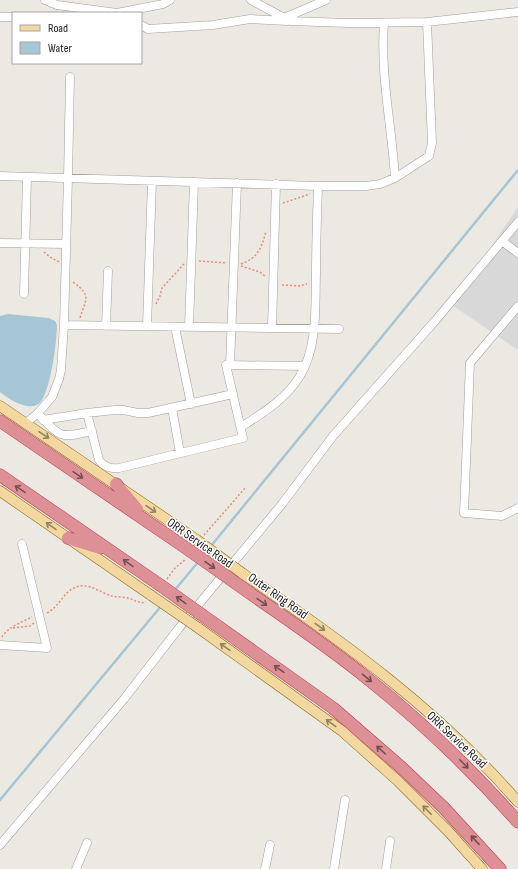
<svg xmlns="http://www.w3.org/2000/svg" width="518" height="869" viewBox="0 0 518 869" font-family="'Sofia Sans Condensed',sans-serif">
<rect width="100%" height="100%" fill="#ece9e2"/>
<!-- residential -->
<path fill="#d9d8d8" d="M518,207V350L452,305Z"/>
<!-- water -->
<path fill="#a6c6d6" d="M8,314L49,318L55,321L57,325C57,340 50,399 37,405C25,410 9,399 0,392V316Z"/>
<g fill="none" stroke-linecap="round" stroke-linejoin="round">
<!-- stream -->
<path stroke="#a6c6d6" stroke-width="2.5" d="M211,546L518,170
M174,591L199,561
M0,800L162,605"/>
<defs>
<path id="minor" d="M45,0L57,5L117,13L163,4L170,0
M251,0L290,21L348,23L427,22L518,12
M0,17H13
M284,18L326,0
M141,25L148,29L213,25L250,19L287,21
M0,176L318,186H366L380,184L395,178C392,127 380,75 384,23
M395,178L429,156L432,143L427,22
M502,241L518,253
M0,243L66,244
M24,294L27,177
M518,306L470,363L464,513L502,516L518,508
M64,325L339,329
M106,326L108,271
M147,326L152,181
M175,327L191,404
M189,327L194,182
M272,328L276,184
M230,365L237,183
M172,408L180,453
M87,413L99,460C104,467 111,469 119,468L243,438L226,365L305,366
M41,417C63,440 62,437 92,431
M43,420L87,413L115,410H123L138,413H148L233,394
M26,423L38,413L52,397L59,379L61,370L64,325L68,178L70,77
M241,427C263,413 286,399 300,376C318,346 315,307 316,274C316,245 317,215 318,186
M0,645L47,648L22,544
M0,845L124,699L179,628L282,504L333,436L435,321L518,222
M76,869L87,843
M265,869L270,845
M334,869L345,800
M386,869L390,841"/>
<path id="major" d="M0,406L197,540
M0,491L152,596
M242,573C341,640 439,710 518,802
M197,627L342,731L398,781L448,831L482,869"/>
<path id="highway" d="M0,421L189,550
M0,475L160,585
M116,484L137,509
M68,538L100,548
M230,579C276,612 324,643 368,679C422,722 472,770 518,822
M202,615L333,708L402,768L444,808L500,869"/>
</defs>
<!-- minor casing -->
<use href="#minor" stroke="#9f9f9f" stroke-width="9"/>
<!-- major casing -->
<use href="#major" stroke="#85690e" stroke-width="11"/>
<!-- highway casing -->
<use href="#highway" stroke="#c53457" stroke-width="13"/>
<!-- path -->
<path stroke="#ec8b73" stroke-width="1.5" stroke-dasharray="2 2" stroke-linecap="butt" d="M283,203L310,194
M44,252L50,257L59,262
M199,261L227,263
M241,264C258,258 262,247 266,231
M241,266L260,272L266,277
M73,282C92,296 86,298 80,318
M282,285L299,286L307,284
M156,304L160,296L162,288L184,264
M204,535L246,487
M167,579L175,568L186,559
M47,613C59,607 63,593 74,588C87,581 101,593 112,596C117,597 123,597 128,598C135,600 139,604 146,602
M13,628L30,626L34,623
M2,637C8,627 22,622 32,617"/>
<!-- minor -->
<use href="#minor" stroke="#fff" stroke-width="8"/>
<!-- major -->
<use href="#major" stroke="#f2d7a0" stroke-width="10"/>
<!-- highway -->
<use href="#highway" stroke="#dd9096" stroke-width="12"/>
<defs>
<path id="major-bridge" d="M197,540L242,573
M152,596L197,627"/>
<path id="highway-bridge" d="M189,550L230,579
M160,585L202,615"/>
</defs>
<!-- major-bridge casing -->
<use href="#major-bridge" stroke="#85690e" stroke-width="11" stroke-linecap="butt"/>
<!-- highway-bridge casing -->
<use href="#highway-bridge" stroke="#c53457" stroke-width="13" stroke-linecap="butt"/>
<!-- major-bridge -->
<use href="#major-bridge" stroke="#f2d7a0" stroke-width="10"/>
<!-- highway-bridge -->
<use href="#highway-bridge" stroke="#dd9096" stroke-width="12"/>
</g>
<!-- one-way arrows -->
<defs><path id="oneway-shaft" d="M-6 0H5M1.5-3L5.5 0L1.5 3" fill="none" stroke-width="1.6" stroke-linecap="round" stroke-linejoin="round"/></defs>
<g stroke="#918264">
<use href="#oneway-shaft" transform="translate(44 435) rotate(34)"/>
<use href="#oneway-shaft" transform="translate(151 509) rotate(34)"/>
<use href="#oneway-shaft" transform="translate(51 526) rotate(-145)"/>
<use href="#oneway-shaft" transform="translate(320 627) rotate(36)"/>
<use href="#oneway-shaft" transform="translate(225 647) rotate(-145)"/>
<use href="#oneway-shaft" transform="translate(331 723) rotate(-144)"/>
<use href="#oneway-shaft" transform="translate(427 810) rotate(-135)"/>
</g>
<g stroke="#725052">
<use href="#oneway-shaft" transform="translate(78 475) rotate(34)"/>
<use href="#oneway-shaft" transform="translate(20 489) rotate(-146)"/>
<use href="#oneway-shaft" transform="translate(128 563) rotate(-145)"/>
<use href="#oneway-shaft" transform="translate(210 565) rotate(35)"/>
<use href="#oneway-shaft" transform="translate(181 600) rotate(-144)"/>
<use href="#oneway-shaft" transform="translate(262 602) rotate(35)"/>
<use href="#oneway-shaft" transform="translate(279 669) rotate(-145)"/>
<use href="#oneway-shaft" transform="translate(367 678) rotate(39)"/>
<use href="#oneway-shaft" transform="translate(381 750) rotate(-138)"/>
<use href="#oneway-shaft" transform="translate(464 764) rotate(45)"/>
<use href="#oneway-shaft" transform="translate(475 840) rotate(-133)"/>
</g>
<g text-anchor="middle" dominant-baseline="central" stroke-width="3" stroke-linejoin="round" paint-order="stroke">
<!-- street labels -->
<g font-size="13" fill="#1b1b1b" stroke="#fff">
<text transform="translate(200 543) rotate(35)">ORR Service Road</text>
<text transform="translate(278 596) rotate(35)">Outer Ring Road</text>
<text transform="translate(457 740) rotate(43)">ORR Service Road</text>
</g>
</g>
<!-- legend -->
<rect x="12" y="12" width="130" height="52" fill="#ffffff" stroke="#a4a4a4"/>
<rect x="20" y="25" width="20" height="6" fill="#f2d7a0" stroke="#a4a4a4"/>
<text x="48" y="32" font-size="12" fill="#1b1b1b">Road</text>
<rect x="20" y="42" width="20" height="12" fill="#a6c6d6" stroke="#a4a4a4"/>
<text x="48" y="52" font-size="12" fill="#1b1b1b">Water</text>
</svg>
